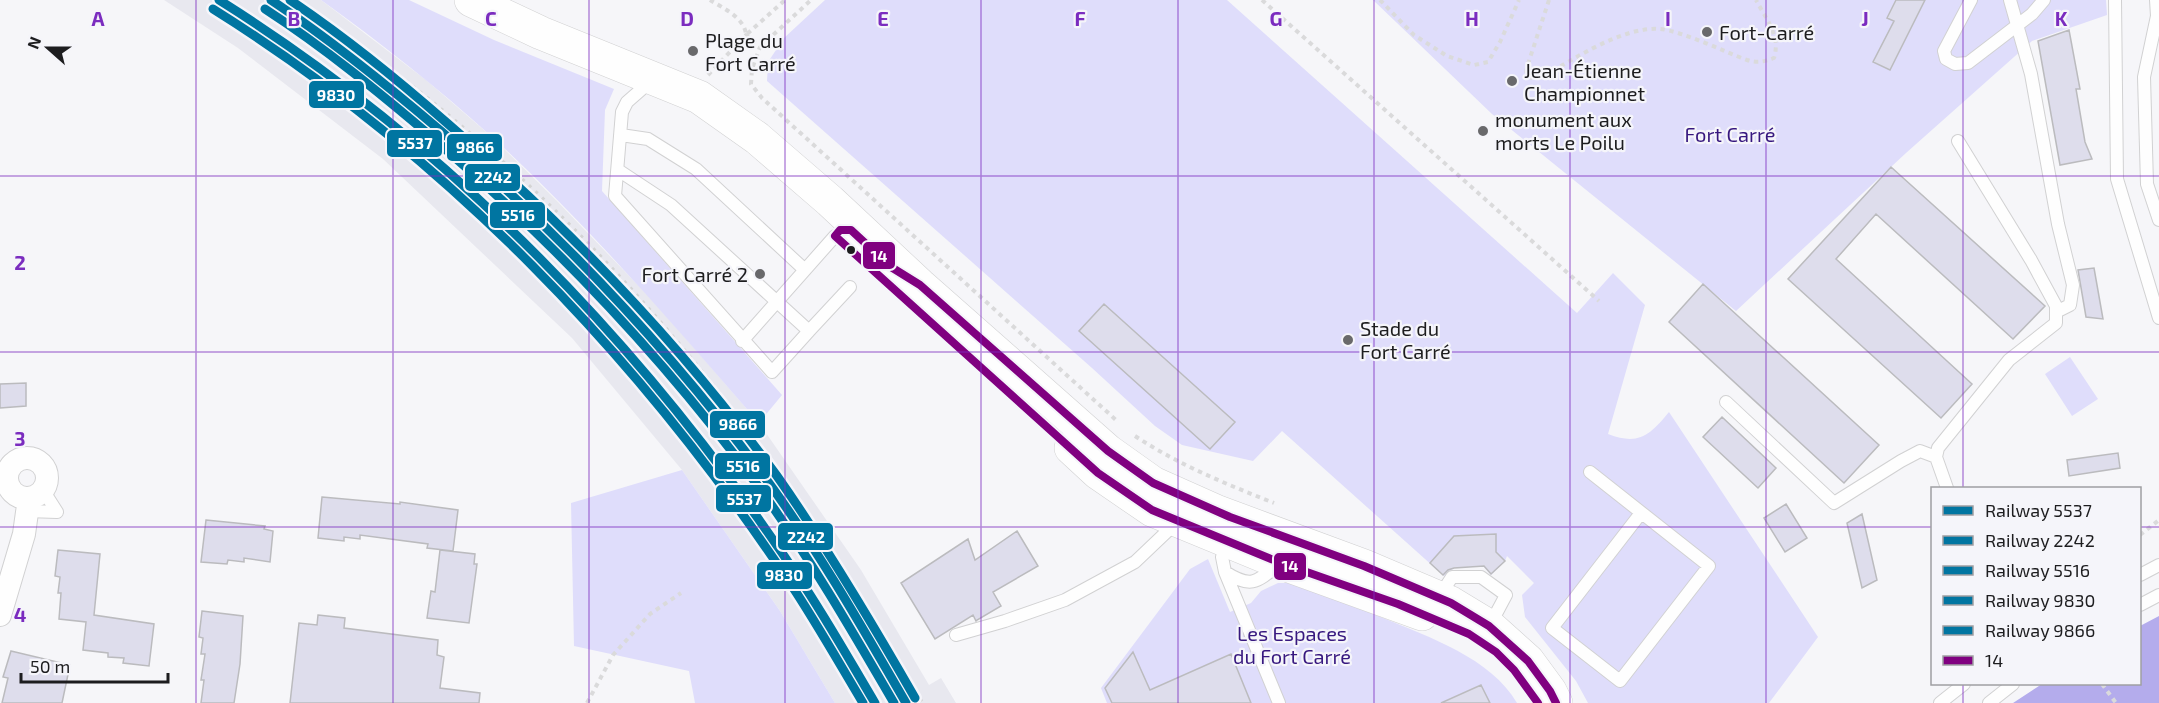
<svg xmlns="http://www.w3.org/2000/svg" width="2159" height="703" viewBox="0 0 2159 703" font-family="'Exo 2',sans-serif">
<rect width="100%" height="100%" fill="#f6f6f9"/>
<!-- built -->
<path fill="#e8e8ef" d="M164,0H321L426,80L492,137L556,200L658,306L759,423L861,570L929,685L941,678L956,703H835L780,611L682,470L572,338L383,159L238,48Z"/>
<!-- green -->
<path fill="#dfddfb" d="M321,0H409L494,40L614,89L605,110L602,191L782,395L759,423C674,325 588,225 492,137C438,88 380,42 321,0Z
M825,0H1227L1577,313L1613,273L1645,305L1608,434C1639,446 1650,435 1669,412L1818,637L1769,703H1588L1576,681L1525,617L1522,595L1534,583L1507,556L1505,561L1491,575L1483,566L1454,568L1444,576L1282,431L1253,461L1182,445L1155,426L1092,368L767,81L768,62L784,38Z
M1373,0H2106L2107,15L2032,41L1906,153L1736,311L1492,114Z
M2070,357L2098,399L2072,416L2045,374Z
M682,470L780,611L835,703H695L689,671L574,646L571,503Z
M1208,559L1230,612L1251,603L1261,591L1278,583H1298C1326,595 1355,606 1383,618C1429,637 1491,658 1517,703H1107L1101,688L1190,569Z"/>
<!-- water -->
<path fill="#b4acec" d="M2159,616V703H2013L2042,684H2140V626Z"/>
<!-- building -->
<path fill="#deddec" stroke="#bbbbbe" stroke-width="1.5" d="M1896,0H1925L1890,70L1873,62L1894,21L1887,18Z
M2069,30L2080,89H2076L2085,142L2092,159L2060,165L2038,41Z
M1891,167L2045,306L2013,339L1876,214L1836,259L1972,384L1941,418L1788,279Z
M2094,268L2103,319L2086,317L2078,270Z
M1703,284L1879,445L1844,483L1669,322Z
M1104,304L1235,422L1210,449L1079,331Z
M26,383V406L0,408V384Z
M1722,417L1776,468L1758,488L1703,437Z
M2118,453L2120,468L2069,476L2067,460Z
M322,497L400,504V502L458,510L453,551L427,548L428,544L360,535V539L344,537V541L318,538Z
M1786,504L1807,538L1785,552L1764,518Z
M1862,514L1877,580L1862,588L1847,523Z
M206,520L265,526L264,529L273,531L270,562L244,558V562L228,560L227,564L201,562Z
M1017,531L1038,566L993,592L1001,606L977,620L976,621L973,615L935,639L901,583L968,539L975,560Z
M1496,534V552L1505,561L1491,574L1484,566L1454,568L1448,570L1443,575L1430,563L1454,536Z
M58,550L100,554L94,615L154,624L149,666L123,663L124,658L108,657V653L83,650L86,622L59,619L61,593H58L60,577L55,576Z
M440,550L475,554L474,564H477L469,623L427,618L431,591L435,592Z
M202,611L243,616L240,664L234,703H201L204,680H201L205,654H201L203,638L199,637Z
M318,615L345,618L344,628L438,640L437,655L444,657L440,688L480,693L479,703H290L299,623L317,625Z
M11,651L70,665L62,703H2L8,678L3,677Z
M1133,652L1150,690L1231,654L1251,703H1112L1105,688Z
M1481,685L1490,703H1441Z"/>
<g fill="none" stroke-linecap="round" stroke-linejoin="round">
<defs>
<path id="lane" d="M1971,0L1944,51L1946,59L1955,64L1968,63L2032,14L2044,0
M2010,0L2031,74L2058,224L2073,285L2070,305L2056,312
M2115,0L2117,179L2159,318
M2156,0L2157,16L2144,77L2147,184L2159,220
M621,135L648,139L696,169L805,270
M618,170L671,205L809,331L772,372L615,196L622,112L627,102L643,88
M809,331L850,287
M742,341L835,236
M1726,402L1834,503L1901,461L1920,451L1936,457
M1590,472L1709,566L1620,681L1552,628L1641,513
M1947,488L1936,457L1938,448L2009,360L2056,323V306L2031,260L1958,141
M43,490L57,512
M27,511L57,512
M1227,543L1222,557L1225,572C1250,588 1256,583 1277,566
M1225,572L1279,703
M2140,575L2159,565
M1439,597L1452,577H1481L1506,595L1490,625
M2140,605L2159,595
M956,635L1005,621L1065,600L1135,562L1176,523
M1940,703L1964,684
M1989,703L2013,684"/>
<path id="street" d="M7 478a20 20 0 1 1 40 0a20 20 0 1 1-40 0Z
M0,615L24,534L29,498"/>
<path id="primary" d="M471,0L541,33L699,97L757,138L830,201L920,285L1108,451L1153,483L1218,512L1364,566L1451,603L1489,626L1528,661L1550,691L1556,703
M1071,448L1098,473L1152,510L1281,563L1422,614"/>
</defs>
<!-- lane casing -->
<use href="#lane" stroke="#d1d1d2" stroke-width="14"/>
<!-- street casing -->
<use href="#street" stroke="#d1d1d2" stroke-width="24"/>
<!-- primary casing -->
<use href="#primary" stroke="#d1d1d2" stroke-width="34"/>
<!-- path -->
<path stroke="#dadadb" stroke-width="4" stroke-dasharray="4.5 4.5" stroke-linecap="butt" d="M710,0C723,8 745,18 746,35L785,0
M1262,0L1599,301
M1380,0L1414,35L1447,56L1474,65L1488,62L1500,42L1519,0
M1549,0L1527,67L1526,74L1533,79L1542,77C1574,59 1623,26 1660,29C1682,31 1725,52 1747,60C1757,63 1764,62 1774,58C1781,36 1766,19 1756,0
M760,47L811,0
M708,75L746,35L760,47L752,69L751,84L762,98L1116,420
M1135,436C1179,465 1226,484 1274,503
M2140,535L2159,520
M2102,684L2116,703
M587,703L613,655L650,614L681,593"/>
<!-- lane -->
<use href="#lane" stroke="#fefefe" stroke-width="12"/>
<!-- street -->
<use href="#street" stroke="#fefefe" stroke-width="22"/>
<!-- primary -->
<use href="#primary" stroke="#fefefe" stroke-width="33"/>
<!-- rail -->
<path stroke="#d4d4d4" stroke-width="4.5" stroke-dasharray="3 6" stroke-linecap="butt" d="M297,0C351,40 405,79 456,122C567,214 667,322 753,438C814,521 868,615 922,703"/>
<defs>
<path id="bus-1" d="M1538,703L1514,670L1496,652L1469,634L1398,604L1281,563L1152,510L1098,473L835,236L840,230H851L891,267L920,285L1108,451L1153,483L1230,517L1364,566L1451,603L1489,626L1528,661L1550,691L1556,703"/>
</defs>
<!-- bus-1 casing -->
<use href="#bus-1" stroke="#f5f5fa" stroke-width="12"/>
<!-- bus-1 -->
<use href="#bus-1" stroke="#800080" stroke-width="8"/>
<defs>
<path id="rail-1" d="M219,0C452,146 647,349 799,578C826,618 850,661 875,703"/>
<path id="rail-2" d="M271,0C331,40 387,85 442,132C561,235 672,352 766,479C818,550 862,627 906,703"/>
<path id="rail-3" d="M265,9C325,48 380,93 434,139C553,242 664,358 758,486C808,555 851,629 894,703"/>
<path id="rail-4" d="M213,9C445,154 639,356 790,583C816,622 839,663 863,703"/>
<path id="rail-5" d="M290,0C345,37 397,79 447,123C568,227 683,347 777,476C827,547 872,623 915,698"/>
</defs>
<!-- rail-1 casing -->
<use href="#rail-1" stroke="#f5f5fa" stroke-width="14"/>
<!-- rail-2 casing -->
<use href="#rail-2" stroke="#f5f5fa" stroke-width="14"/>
<!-- rail-3 casing -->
<use href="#rail-3" stroke="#f5f5fa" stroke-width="14"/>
<!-- rail-4 casing -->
<use href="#rail-4" stroke="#f5f5fa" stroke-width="14"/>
<!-- rail-5 casing -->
<use href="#rail-5" stroke="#f5f5fa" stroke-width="14"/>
<!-- rail-1 -->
<use href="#rail-1" stroke="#0075a1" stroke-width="9"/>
<!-- rail-2 -->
<use href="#rail-2" stroke="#0075a1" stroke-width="9"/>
<!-- rail-3 -->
<use href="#rail-3" stroke="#0075a1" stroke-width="9"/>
<!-- rail-4 -->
<use href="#rail-4" stroke="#0075a1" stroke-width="9"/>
<!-- rail-5 -->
<use href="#rail-5" stroke="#0075a1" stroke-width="9"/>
</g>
<!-- grid -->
<path fill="none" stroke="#7b2cbf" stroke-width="1.5" stroke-opacity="0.55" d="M196,0V703M393,0V703M589,0V703M785,0V703M981,0V703M1178,0V703M1374,0V703M1570,0V703M1766,0V703M1963,0V488M0,176H2159M0,352H2159M0,527H1932M2140,527H2159M1963,684V703"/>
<!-- markers -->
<g fill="#69696b" stroke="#f5f5fa" stroke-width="2">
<circle cx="1707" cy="32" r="6"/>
<circle cx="693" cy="51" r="6"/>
<circle cx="1512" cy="81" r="6"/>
<circle cx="1483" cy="131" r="6"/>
<circle cx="760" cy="274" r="6"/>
<circle cx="1348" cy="340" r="6"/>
</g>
<circle fill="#1d1d1f" stroke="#f5f5fa" stroke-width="2" cx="851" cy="250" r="5"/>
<g text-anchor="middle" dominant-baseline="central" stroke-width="4.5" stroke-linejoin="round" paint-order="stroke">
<!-- poi labels -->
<g font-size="20" fill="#1d1d1f" stroke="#f5f5fa" text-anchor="start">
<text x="1719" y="32">Fort-Carré</text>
<text x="705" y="40">Plage du<tspan x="705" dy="23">Fort Carré</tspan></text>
<text x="1524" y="70">Jean-Étienne<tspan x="1524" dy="23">Championnet</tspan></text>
<text x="1495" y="119">monument aux<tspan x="1495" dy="23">morts Le Poilu</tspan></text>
<text x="748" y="274" text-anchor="end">Fort Carré 2</text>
<text x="1360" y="328">Stade du<tspan x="1360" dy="23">Fort Carré</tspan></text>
</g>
<!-- park labels -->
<g font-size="20" fill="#37187f" stroke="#f5f5fa">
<text x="1730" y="134">Fort Carré</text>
<text x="1292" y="633">Les Espaces<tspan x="1292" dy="23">du Fort Carré</tspan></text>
</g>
</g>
<g font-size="20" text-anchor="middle" font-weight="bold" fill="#7b2cbf" stroke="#f5f5fa" stroke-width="4.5" stroke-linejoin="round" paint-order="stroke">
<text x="98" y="26">A</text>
<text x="294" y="26">B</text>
<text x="491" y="26">C</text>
<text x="687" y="26">D</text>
<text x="883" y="26">E</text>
<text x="1080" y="26">F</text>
<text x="1276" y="26">G</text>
<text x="1472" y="26">H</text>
<text x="1668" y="26">I</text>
<text x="1865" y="26">J</text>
<text x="2061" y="26">K</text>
<text x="20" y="270">2</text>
<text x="20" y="446">3</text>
<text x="20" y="622">4</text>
</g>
<g stroke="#f5f5fa" stroke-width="2">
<rect x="308" y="80" width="57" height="29" rx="6" fill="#0075a1"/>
<rect x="386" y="129" width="57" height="29" rx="6" fill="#0075a1"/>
<rect x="446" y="133" width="57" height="29" rx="6" fill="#0075a1"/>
<rect x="464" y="163" width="57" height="29" rx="6" fill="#0075a1"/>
<rect x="489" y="201" width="57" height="28" rx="6" fill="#0075a1"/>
<rect x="862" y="241" width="34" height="29" rx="6" fill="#800080"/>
<rect x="709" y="410" width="57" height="29" rx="6" fill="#0075a1"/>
<rect x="714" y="452" width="57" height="28" rx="6" fill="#0075a1"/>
<rect x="715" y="484" width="57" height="29" rx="6" fill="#0075a1"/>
<rect x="777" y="522" width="57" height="29" rx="6" fill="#0075a1"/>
<rect x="1273" y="552" width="34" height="29" rx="6" fill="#800080"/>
<rect x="756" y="561" width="57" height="29" rx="6" fill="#0075a1"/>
</g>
<g font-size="16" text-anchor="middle" font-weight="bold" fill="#fff">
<text x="336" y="101">9830</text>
<text x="415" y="149">5537</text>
<text x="475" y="153">9866</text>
<text x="493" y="183">2242</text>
<text x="518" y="221">5516</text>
<text x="879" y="262">14</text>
<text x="738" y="430">9866</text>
<text x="743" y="472">5516</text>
<text x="744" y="505">5537</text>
<text x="806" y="543">2242</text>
<text x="1290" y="572">14</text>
<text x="784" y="581">9830</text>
</g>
<!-- legend -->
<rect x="1931" y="487" width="210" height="198" fill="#f5f5fa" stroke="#9f9fa2" stroke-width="1.5"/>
<rect x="1943" y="506" width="30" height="9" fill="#0075a1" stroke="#9f9fa2" stroke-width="1.5"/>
<text x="1985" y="517" font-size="18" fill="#1d1d1f">Railway 5537</text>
<rect x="1943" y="536" width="30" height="9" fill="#0075a1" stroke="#9f9fa2" stroke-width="1.5"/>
<text x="1985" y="547" font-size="18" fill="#1d1d1f">Railway 2242</text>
<rect x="1943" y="566" width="30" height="9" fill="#0075a1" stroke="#9f9fa2" stroke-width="1.5"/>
<text x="1985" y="577" font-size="18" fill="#1d1d1f">Railway 5516</text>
<rect x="1943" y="596" width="30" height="9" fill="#0075a1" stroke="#9f9fa2" stroke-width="1.5"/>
<text x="1985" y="607" font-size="18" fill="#1d1d1f">Railway 9830</text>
<rect x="1943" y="626" width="30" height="9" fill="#0075a1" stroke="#9f9fa2" stroke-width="1.5"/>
<text x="1985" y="637" font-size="18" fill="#1d1d1f">Railway 9866</text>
<rect x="1943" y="656" width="30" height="9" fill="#800080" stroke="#9f9fa2" stroke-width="1.5"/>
<text x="1985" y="667" font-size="18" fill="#1d1d1f">14</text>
<!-- north arrow -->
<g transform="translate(48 48) rotate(291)" stroke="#f5f5fa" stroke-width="4.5" paint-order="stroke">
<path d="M0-4.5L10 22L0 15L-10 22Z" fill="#1d1d1f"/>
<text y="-9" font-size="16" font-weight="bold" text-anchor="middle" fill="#1d1d1f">N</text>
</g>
<!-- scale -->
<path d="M21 673v9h147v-9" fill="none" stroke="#1d1d1f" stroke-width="3"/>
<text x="30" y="673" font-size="18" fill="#1d1d1f" stroke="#f5f5fa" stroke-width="4.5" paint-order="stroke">50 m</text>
</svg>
